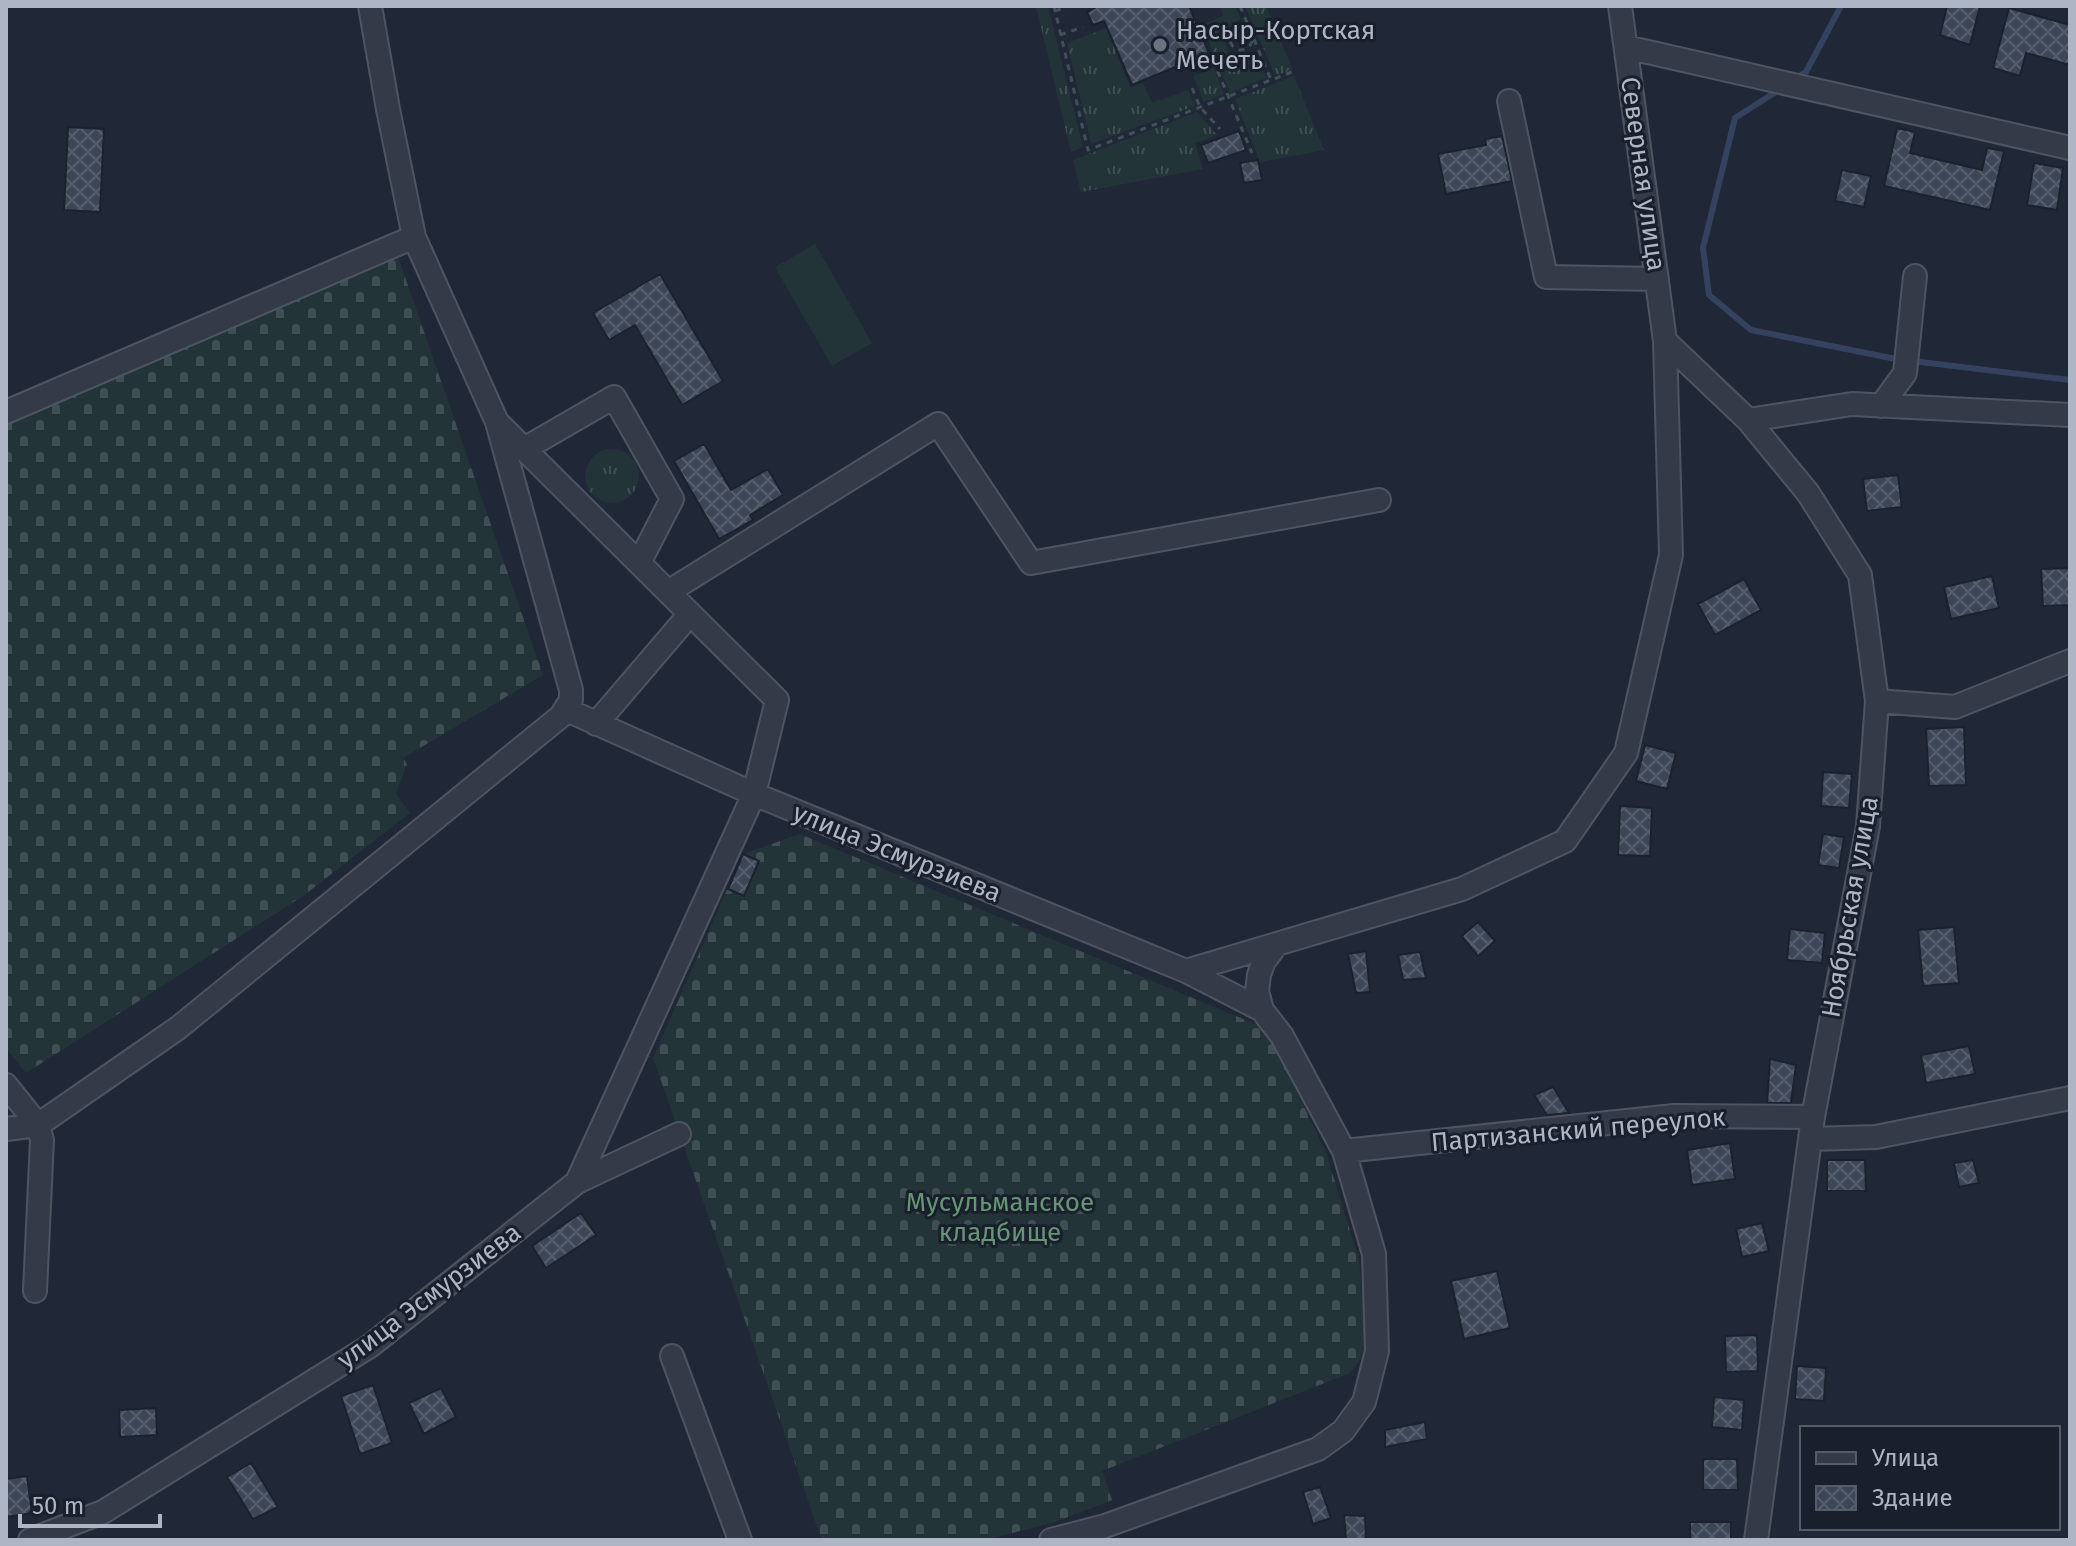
<svg xmlns="http://www.w3.org/2000/svg" width="2076" height="1546" viewBox="0 0 2076 1546" font-family="'Fira Sans',sans-serif">
<defs>
<pattern id="grass-tufts" width="24" height="20" patternUnits="userSpaceOnUse" patternTransform="scale(2)"><rect width="24" height="20" fill="#223438"/><path d="M3 7l-1-3M5 7V3M7 7l1-3M15 17l-1-3M17 17v-4M19 17l1-3" fill="none" stroke="#404f53"/></pattern>
<pattern id="cemetery-stones" width="16" height="16" patternUnits="userSpaceOnUse" patternTransform="scale(2)"><rect width="16" height="16" fill="#223438"/><path d="M2 7V4a2 2 0 0 1 4 0v3zM10 15v-3a2 2 0 0 1 4 0v3z" fill="#404f53"/></pattern>
<pattern id="building-cross-hatch" width="8" height="8" patternUnits="userSpaceOnUse" patternTransform="scale(2)"><rect width="8" height="8" fill="#3c4657"/><path d="M0 0l8 8M0 8l8-8" fill="none" stroke="#565e6e"/></pattern>
</defs>
<rect width="100%" height="100%" fill="#202837"/>
<!-- grass -->
<path fill="url(#grass-tufts)" d="M1036,6H1048L1083,147L1071,152Z
M1220,6H1235L1241,19C1226,26 1221,36 1228,51L1242,56L1255,53L1266,78L1230,93L1202,25L1223,16Z
M1245,6H1266L1293,70L1275,75Z
M1106,28L1130,87L1143,83L1152,103L1188,90L1195,106L1091,144L1067,43Z
M1214,68L1224,94L1204,102L1193,76Z
M1294,76L1324,150L1260,162L1235,99Z
M1197,112L1217,135L1195,143L1203,169L1081,192L1073,160Z
M585 476a27 27 0 1 1 54 0a27 27 0 1 1-54 0Z"/>
<!-- cemetery -->
<path fill="url(#cemetery-stones)" d="M397,254L543,675L403,758L407,764L396,794L410,813L303,896L26,1073L6,1048V423Z
M800,834L1267,1029L1326,1153L1359,1260L1367,1343L1359,1361L1350,1373L1102,1471L1112,1500L1055,1522L985,1540H822L653,1058L743,854Z"/>
<!-- pitch -->
<path fill="#223438" d="M815,244L872,343L832,366L775,267Z"/>
<g fill="none" stroke-linecap="round" stroke-linejoin="round">
<!-- stream -->
<path stroke="#34425f" stroke-width="6" d="M1794,79L1806,72L1841,6
M1782,88L1735,118L1703,248L1709,295L1751,330L1901,360
M1912,361L2070,380"/>
</g>
<!-- building -->
<path fill="url(#building-cross-hatch)" stroke="#1b222e" stroke-width="2" d="M1098,6H1189L1209,53L1132,85L1104,21L1093,25L1087,12Z
M1947,6H1980L1970,45L1940,35Z
M2009,8L2070,25V65L2026,53L2020,76L1993,68Z
M68,127L104,129L100,212L64,210Z
M1897,128L1915,132L1910,153L1982,170L1987,148L2004,151L1990,210L1884,186Z
M1239,131L1246,150L1208,163L1201,145Z
M1502,136L1512,181L1446,194L1438,154L1486,145L1485,139Z
M1258,160L1262,180L1244,183L1240,163Z
M2034,163L2063,168L2057,210L2027,205Z
M1842,170L1871,176L1864,207L1835,201Z
M660,274L723,381L682,405L635,325L609,340L593,313Z
M704,444L731,490L768,469L783,495L750,515L753,520L719,539L674,461Z
M1898,475L1902,507L1867,511L1863,479Z
M2070,568V605L2043,606L2041,569Z
M1992,576L1999,608L1951,619L1944,587Z
M1744,579L1761,610L1715,635L1698,604Z
M1964,727L1966,785L1929,786L1926,729Z
M1645,745L1676,753L1667,789L1636,781Z
M1823,772L1852,774L1849,808L1821,806Z
M1620,806L1652,808L1650,856L1618,855Z
M1823,834L1844,837L1839,868L1818,865Z
M743,854L759,861L744,896L728,889Z
M1478,922L1495,941L1478,956L1462,936Z
M1954,927L1959,983L1923,986L1918,930Z
M1790,929L1825,933L1822,963L1787,960Z
M1366,951L1370,992L1356,993L1348,954Z
M1420,952L1426,978L1403,980L1398,955Z
M1969,1046L1975,1074L1926,1083L1921,1055Z
M1770,1059L1796,1065L1791,1103H1767Z
M1553,1087L1569,1113L1547,1115L1534,1095Z
M1730,1143L1735,1179L1692,1185L1687,1150Z
M1827,1160H1865L1866,1191H1827Z
M1973,1160L1979,1183L1959,1187L1954,1163Z
M581,1213L596,1235L546,1268L532,1246Z
M1762,1223L1769,1251L1742,1257L1736,1229Z
M1497,1271L1510,1328L1464,1339L1451,1281Z
M1757,1335L1758,1371L1726,1372L1725,1336Z
M1797,1366L1826,1368L1824,1401L1795,1399Z
M373,1385L392,1443L360,1454L341,1396Z
M441,1388L456,1417L424,1434L409,1403Z
M1714,1397L1744,1400L1742,1430L1712,1427Z
M156,1408L157,1435L120,1437L119,1410Z
M1425,1422L1427,1439L1385,1447V1430Z
M1703,1459H1737L1738,1490H1703Z
M251,1463L278,1507L253,1519L227,1477Z
M27,1476L32,1513L6,1517V1479Z
M1320,1487L1331,1518L1313,1524L1303,1492Z
M1344,1515L1365,1516L1366,1539H1346Z
M1690,1522H1731V1540H1690Z"/>
<g fill="none" stroke-linecap="round" stroke-linejoin="round">
<defs>
<path id="minor" d="M1626,47L2070,148
M1509,101L1546,277L1657,279
M1665,341L1748,420L1808,493L1860,575L1877,701L1868,826L1813,1117L1756,1540
M1881,406L1905,373L1915,276
M6,412L414,237
M1748,420L1852,404L2070,415
M524,449L614,397L672,499L639,563
M668,592L938,424L1031,563L1379,500
M1877,701L1955,707L2070,661
M567,710L754,794L1186,971L1462,889L1565,841L1626,753L1671,555L1665,341L1620,6
M596,724L690,614
M1186,971L1262,1010
M6,1085L38,1125L42,1140L35,1291
M6,1129L38,1125L178,1028L561,716L571,700V690L497,422L414,237L388,109L370,6
M1810,1139L1876,1137L2070,1098
M1344,1151L1674,1116L1813,1117
M577,1182L679,1134
M672,1356L740,1540
M30,1540L103,1512L370,1346L577,1182L754,794L777,700L497,422
M1051,1540L1105,1526L1318,1449L1343,1431L1364,1402L1377,1351L1374,1254L1344,1151L1282,1036L1262,1010L1257,991L1259,975L1264,961L1277,944"/>
</defs>
<!-- minor casing -->
<use href="#minor" stroke="#4e5562" stroke-width="26"/>
<!-- path -->
<path stroke="#405156" stroke-width="3" stroke-dasharray="6 6" stroke-linecap="butt" d="M1054,6L1088,150L1292,72
M1240,6L1271,80
M1055,11L1069,6
M1230 39a11 11 0 1 1 22 0a11 11 0 1 1-22 0Z
M1060,35L1083,27
M1213,60L1252,153
M1192,88L1200,107L1220,129"/>
<!-- minor -->
<use href="#minor" stroke="#343a48" stroke-width="22"/>
</g>
<!-- markers -->
<circle fill="#6b7280" stroke="#19202c" stroke-width="3" cx="1160" cy="45" r="8"/>
<g text-anchor="middle" dominant-baseline="central" stroke-width="6" stroke-linejoin="round" paint-order="stroke">
<!-- poi labels -->
<g font-size="26" fill="#aeb5c4" stroke="#19202c" text-anchor="start">
<text x="1176" y="30">Насыр-Кортская<tspan x="1176" dy="30">Мечеть</tspan></text>
</g>
<!-- street labels -->
<g font-size="26" fill="#aeb5c4" stroke="#19202c">
<text transform="translate(1643 174) rotate(82)">Северная улица</text>
<text transform="translate(897 853) rotate(22)">улица Эсмурзиева</text>
<text transform="translate(1850 907) rotate(-80)">Ноябрьская улица</text>
<text transform="translate(1578 1130) rotate(-5)">Партизанский переулок</text>
<text transform="translate(429 1296) rotate(-37)">улица Эсмурзиева</text>
</g>
<!-- park labels -->
<g font-size="26" fill="#669575" stroke="#19202c">
<text x="1000" y="1202">Мусульманское<tspan x="1000" dy="30">кладбище</tspan></text>
</g>
</g>
<!-- border -->
<rect width="2076" height="1546" fill="none" stroke="#aeb5c4" stroke-width="16"/>
<!-- legend -->
<rect x="1800" y="1426" width="260" height="104" fill="#19202c" stroke="#555c69" stroke-width="2"/>
<rect x="1816" y="1452" width="40" height="12" fill="#343a48" stroke="#555c69" stroke-width="2"/>
<text x="1872" y="1466" font-size="24" fill="#aeb5c4">Улица</text>
<rect x="1816" y="1486" width="40" height="24" fill="url(#building-cross-hatch)" stroke="#555c69" stroke-width="2"/>
<text x="1872" y="1506" font-size="24" fill="#aeb5c4">Здание</text>
<!-- scale -->
<path d="M20 1514v12h140v-12" fill="none" stroke="#aeb5c4" stroke-width="4"/>
<text x="32" y="1514" font-size="24" fill="#aeb5c4" stroke="#19202c" stroke-width="6" paint-order="stroke">50 m</text>
</svg>
